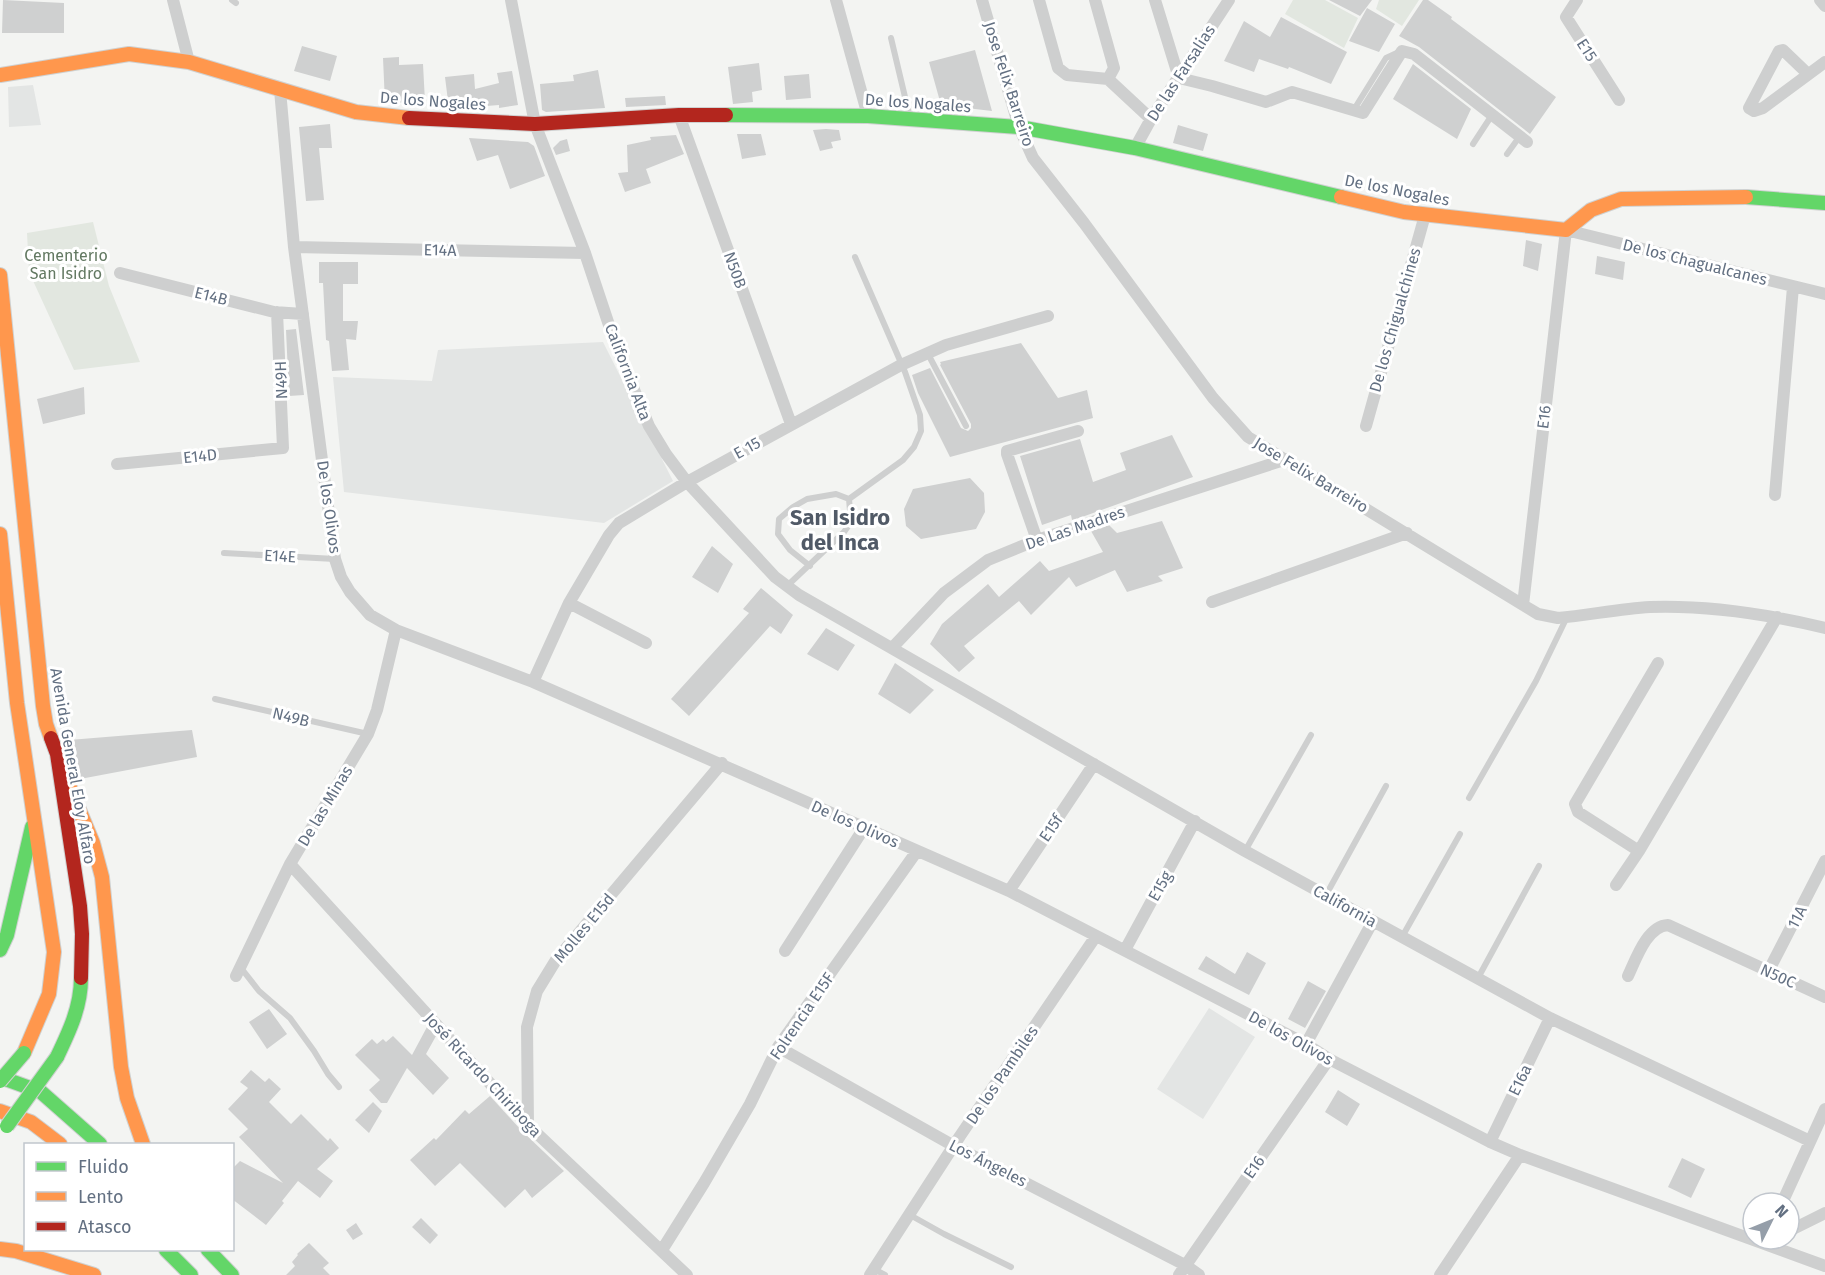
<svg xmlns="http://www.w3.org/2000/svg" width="1825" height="1275" viewBox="0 0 1825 1275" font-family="'Fira Sans',sans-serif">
<rect width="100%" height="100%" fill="#f3f4f2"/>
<!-- built -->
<path fill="#e3e5e4" d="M33,85L41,125L9,127L8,87Z
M603,342L673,481L604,523L344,492L333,377L432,381L438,350Z
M1209,1008L1255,1037L1203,1119L1157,1089Z"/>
<!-- green -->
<path fill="#e2e7e0" d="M1293,0H1325L1358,18L1344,48L1285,14Z
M1379,0H1419L1402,26L1376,9Z
M93,222L109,286L140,362L74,370L29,272L27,233Z"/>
<!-- building -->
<path fill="#cfd0d0" d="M3,0L64,3V33H2Z
M1329,0H1372L1360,16Z
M1423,0H1428L1452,17L1451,19L1556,97L1530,134L1419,47L1399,36Z
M1367,8L1395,24L1379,52L1349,41Z
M1281,17L1347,52L1331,84L1289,67L1288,69L1259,59L1254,72L1224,61L1244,21L1270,37Z
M302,46L337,56L330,81L294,71Z
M975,50L992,111L941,105L929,62Z
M399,57V65L423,64L425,102L385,103L383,58Z
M759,63L762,90L752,92L753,102L733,104L728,67Z
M1413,64L1471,109L1457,139L1393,99Z
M598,70L605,108L546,112L542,110L540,84L574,81L573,75Z
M512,71L518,105L499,108V105L449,109L445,77L474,74L475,89L499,83L497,73Z
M809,74L811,98L786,100L784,76Z
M665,96L666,105L626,107L625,98Z
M330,124L332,148H319L324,200L306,201L299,127Z
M1178,125L1208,134L1203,151L1173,143Z
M826,129L839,130L841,140L831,142L833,148L820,151L813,130Z
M737,134H761L766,155L742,159Z
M676,135L684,154L646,169L651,183L625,192L618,173L628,172L627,145L651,140L650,137Z
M469,138L528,142L534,146L545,176L510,189L498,155L477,161Z
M567,139L570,151L556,155L553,148L560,141Z
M1526,240L1542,244L1538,271L1523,266Z
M1597,256L1625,262L1623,280L1595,274Z
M319,262H358V284H343V321H358L356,340L346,339L349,370L332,371L329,341L326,340L323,283H319Z
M296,329L304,395L289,396L286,330Z
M1021,343L1058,398L1087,390L1093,418L950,457L918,393L912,375L930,368L961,428L968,431L971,428V424L940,365L941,364L940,362Z
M84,387L85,414L43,424L37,399Z
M1172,435L1193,477L1082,517L1072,520L1071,515L1042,525L1020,456L1080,439L1093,482L1126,470L1120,453Z
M970,478L984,493L985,512L976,529L921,539L906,526L904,509L913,489Z
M1162,521L1183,568L1158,576L1163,581L1127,592L1115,570L1076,587L1069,577L1031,615L1019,601L964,646L975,658L959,672L930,644L942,624L988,584L999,597L1040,561L1049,571L1103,552L1091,531L1109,525L1117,533Z
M712,546L733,564L718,593L692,577Z
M761,588L793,615L781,634L770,626L689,716L671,699L749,613L743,609Z
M826,628L855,645L838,671L807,654Z
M895,663L934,690L910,714L878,694Z
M192,730L197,757L80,779L69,740Z
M1247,952L1266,963L1249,995L1198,969L1206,956L1235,974Z
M1308,981L1326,991L1305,1028L1288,1019Z
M269,1009L287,1034L267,1049L249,1022Z
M427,1027L436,1036L426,1054L449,1078L433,1095L407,1068L387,1103H381L369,1090L380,1080L355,1055L372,1039L377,1044L383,1039L386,1042L393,1036L412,1055Z
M251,1070L265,1082L269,1078L281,1089L269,1102L291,1124L301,1114L328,1141L330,1138L339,1148L317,1169L333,1181L320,1198L298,1181L282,1201L284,1203L266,1225L232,1199V1169L240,1161L283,1183L239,1137L248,1129L228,1109L248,1088L240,1082Z
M1338,1090L1360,1104L1347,1126L1325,1112Z
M490,1096L522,1131L564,1171L532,1198L525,1189L505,1208L460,1163L435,1186L410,1160L434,1138L436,1140L465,1110L469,1114Z
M373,1102L382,1111L369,1133L355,1120Z
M1682,1158L1705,1169L1691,1198L1668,1187Z
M421,1218L438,1235L430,1244L412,1227Z
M356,1223L363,1234L353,1240L346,1230Z
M309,1243L329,1263L323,1268L330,1275H286L295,1266L292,1262L298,1255L297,1254Z"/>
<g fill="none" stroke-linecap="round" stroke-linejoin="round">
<defs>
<path id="fast" d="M726,115L868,116L1019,127L1135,148L1341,197
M1746,197L1825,203
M0,950L7,935L32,827
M57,1057C69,1032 81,1007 81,978
M0,1077L41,1092L100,1144
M166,1250L191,1275
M208,1250L232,1275"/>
<path id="slow" d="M0,75L129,54L189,62L356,112L409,118
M1341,197L1404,212L1566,230L1591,210L1621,199L1746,197
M0,275L43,706L46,724L51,738
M0,534L17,703L54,952L49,994L24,1053
M68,783L93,843L102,877L121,1067L127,1098L143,1144
M0,1111L31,1122L60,1144
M0,1249L16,1251L94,1275"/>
<path id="jam" d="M409,118L535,124L679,115H726
M51,738L57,754L80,906L82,934L81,978"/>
</defs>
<!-- fast casing -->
<use href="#fast" stroke="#cfd1d1" stroke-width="16"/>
<!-- slow casing -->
<use href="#slow" stroke="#cfd1d1" stroke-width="16"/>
<!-- jam casing -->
<use href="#jam" stroke="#cfd1d1" stroke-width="16"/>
<!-- lane -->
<path stroke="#cecfcf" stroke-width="6" d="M232,0L236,3
M891,38L910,118
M1353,111L1386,58L1399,52
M1473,144L1492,115
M1507,154L1520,136
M928,354L966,426
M224,553L335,559
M810,566L790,550L778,534L779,519L793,507L807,499L836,494L849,499
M787,586L844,532L851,522L849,499L903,460L914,447L921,431L920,415L905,372L855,257
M215,699L368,734
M1469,798L1536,681L1567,617
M1245,851L1311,735
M1326,895L1386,786
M1402,937L1460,834
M241,968L259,991L290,1018L314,1051L328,1074L339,1087
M1478,978L1539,866
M910,1215L944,1234L1011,1267
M874,1269L885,1275"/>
<!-- street -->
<path stroke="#cecfcf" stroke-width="12" d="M173,0L189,62
M511,0L535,124L585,253L616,346L649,426L666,454L687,482L775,577L799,595L1245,851L1550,1018L1810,1141
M836,0L868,116
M982,0L1019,127L1033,158L1084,223L1213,398L1248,437L1523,605L1538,614L1558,618C1589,615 1620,609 1650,607C1710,605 1767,614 1825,628
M1039,0L1058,68L1067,75L1108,79L1151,119
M1095,0L1114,68L1108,79
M1155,0L1179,78L1212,86L1266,102L1292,92L1363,113L1402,51L1414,54L1527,142
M1577,0L1566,17L1619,100
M1820,0L1825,6
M1808,74L1783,50L1779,51L1749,108L1754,111L1763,108L1825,62
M280,90L294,247L335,559L341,577L350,592L370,615L396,630L533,682L1009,891L1306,1044L1329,1059L1490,1142L1520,1155L1825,1266
M679,115L791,424
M1135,148L1151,119L1229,0
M294,247L585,253
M120,273L274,312L303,314
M1366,426L1425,215
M117,464L283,448L277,312
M1775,495L1793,287
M1037,540L1007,454V451L1078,431
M1212,602L1407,533
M569,603L646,643
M1523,605L1566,230L1825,294
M892,648L944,593L988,560L1037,540L1287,459
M533,682L569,603L609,535L619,523L687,482L901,365L946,345L1048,316
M1639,851L1578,812L1575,804L1658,663
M290,864L528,1125L687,1275
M1616,885L1639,851L1777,617
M1009,891L1094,764
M1125,950L1195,821
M785,951L864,828
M1768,972L1825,861
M236,976L290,864L368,734L377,710L396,630
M1628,976C1636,959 1647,926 1668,925L1825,997
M1306,1044L1373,921
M778,1047L954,1146L1185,1265L1199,1275
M528,1125L527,1027L537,991L556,960L722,763
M1490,1142L1550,1018
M1782,1203L1825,1109
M1789,1231L1825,1213
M662,1250L704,1183L750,1104L778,1047L917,851
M870,1275L960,1136L1096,936
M1179,1275L1329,1059
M1440,1275L1520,1155"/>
<!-- fast -->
<use href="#fast" stroke="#63d668" stroke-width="14"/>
<!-- slow -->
<use href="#slow" stroke="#ff974d" stroke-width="14"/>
<!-- jam -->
<use href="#jam" stroke="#b3261e" stroke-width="14"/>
<defs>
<path id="fast-bridge" d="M0,1081L24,1053
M7,1126L57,1057"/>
</defs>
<!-- fast-bridge casing -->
<use href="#fast-bridge" stroke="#cfd0d0" stroke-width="16" stroke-linecap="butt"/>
<!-- fast-bridge -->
<use href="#fast-bridge" stroke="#63d668" stroke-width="14"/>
</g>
<g text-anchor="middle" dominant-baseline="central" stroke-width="6" stroke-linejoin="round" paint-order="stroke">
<!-- street labels -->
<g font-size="16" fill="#637082" stroke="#fff">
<text transform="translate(1587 50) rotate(57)">E15</text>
<text transform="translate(1181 73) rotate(-57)">De las Farsalias</text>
<text transform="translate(1009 84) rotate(72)">Jose Felix Barreiro</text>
<text transform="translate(433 101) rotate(4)">De los Nogales</text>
<text transform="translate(918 103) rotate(4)">De los Nogales</text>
<text transform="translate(1397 190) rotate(11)">De los Nogales</text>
<text transform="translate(440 250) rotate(1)">E14A</text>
<text transform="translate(1695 262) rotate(14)">De los Chagualcanes</text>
<text transform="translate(735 270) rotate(70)">N50B</text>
<text transform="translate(211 296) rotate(14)">E14B</text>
<text transform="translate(1395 320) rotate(-74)">De los Chigualchines</text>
<text transform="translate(628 372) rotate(69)">California Alta</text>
<text transform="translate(281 380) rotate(-92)">N49H</text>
<text transform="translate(1544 417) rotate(-83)">E16</text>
<text transform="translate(747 448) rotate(-29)">E 15</text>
<text transform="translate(200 456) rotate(-6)">E14D</text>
<text transform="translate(1311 475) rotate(31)">Jose Felix Barreiro</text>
<text transform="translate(329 507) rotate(82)">De los Olivos</text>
<text transform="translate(1075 528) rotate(-19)">De Las Madres</text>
<text transform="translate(280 556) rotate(3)">E14E</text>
<text transform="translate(291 717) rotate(14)">N49B</text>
<text transform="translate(73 766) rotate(80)">Avenida General Eloy Alfaro</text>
<text transform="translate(325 806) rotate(-59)">De las Minas</text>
<text transform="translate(855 824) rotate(24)">De los Olivos</text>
<text transform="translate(1051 828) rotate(-56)">E15f</text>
<text transform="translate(1160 886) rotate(-61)">E15g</text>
<text transform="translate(1345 906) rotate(29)">California</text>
<text transform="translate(1797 917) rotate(-63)">11A</text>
<text transform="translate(584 928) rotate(-50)">Molles E15d</text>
<text transform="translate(1778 976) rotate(24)">N50C</text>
<text transform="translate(802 1016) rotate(-56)">Folrencia E15F</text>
<text transform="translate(1291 1038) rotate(29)">De los Olivos</text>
<text transform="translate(483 1075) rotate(47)">José Ricardo Chiriboga</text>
<text transform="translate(1002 1075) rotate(-56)">De los Pambiles</text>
<text transform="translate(1520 1080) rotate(-64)">E16a</text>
<text transform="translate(988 1163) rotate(27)">Los Ángeles</text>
<text transform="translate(1254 1167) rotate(-55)">E16</text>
</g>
<!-- park labels -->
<g font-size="16" fill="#637962" stroke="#fff">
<text x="66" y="255">Cementerio<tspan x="66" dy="18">San Isidro</tspan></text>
</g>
<!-- district labels -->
<g font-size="22" font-weight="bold" fill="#515a67" stroke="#fff">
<text x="840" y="517">San Isidro<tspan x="840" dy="25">del Inca</tspan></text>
</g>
</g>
<!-- legend -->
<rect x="24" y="1143" width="210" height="108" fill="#ffffff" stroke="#c1c6cd" stroke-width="1.5"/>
<rect x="36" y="1162" width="30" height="9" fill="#63d668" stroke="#c1c6cd" stroke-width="1.5"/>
<text x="78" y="1173" font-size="18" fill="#637082">Fluido</text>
<rect x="36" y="1192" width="30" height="9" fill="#ff974d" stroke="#c1c6cd" stroke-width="1.5"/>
<text x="78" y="1203" font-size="18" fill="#637082">Lento</text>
<rect x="36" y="1222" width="30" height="9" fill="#b3261e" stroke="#c1c6cd" stroke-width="1.5"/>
<text x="78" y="1233" font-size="18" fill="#637082">Atasco</text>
<!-- north arrow -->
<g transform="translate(1771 1221) rotate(47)"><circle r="28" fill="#ffffff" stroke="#c1c6cd" stroke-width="1.5"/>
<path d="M0-4.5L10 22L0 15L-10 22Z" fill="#959ea9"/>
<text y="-9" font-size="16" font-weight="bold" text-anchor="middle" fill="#637082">N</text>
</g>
</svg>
